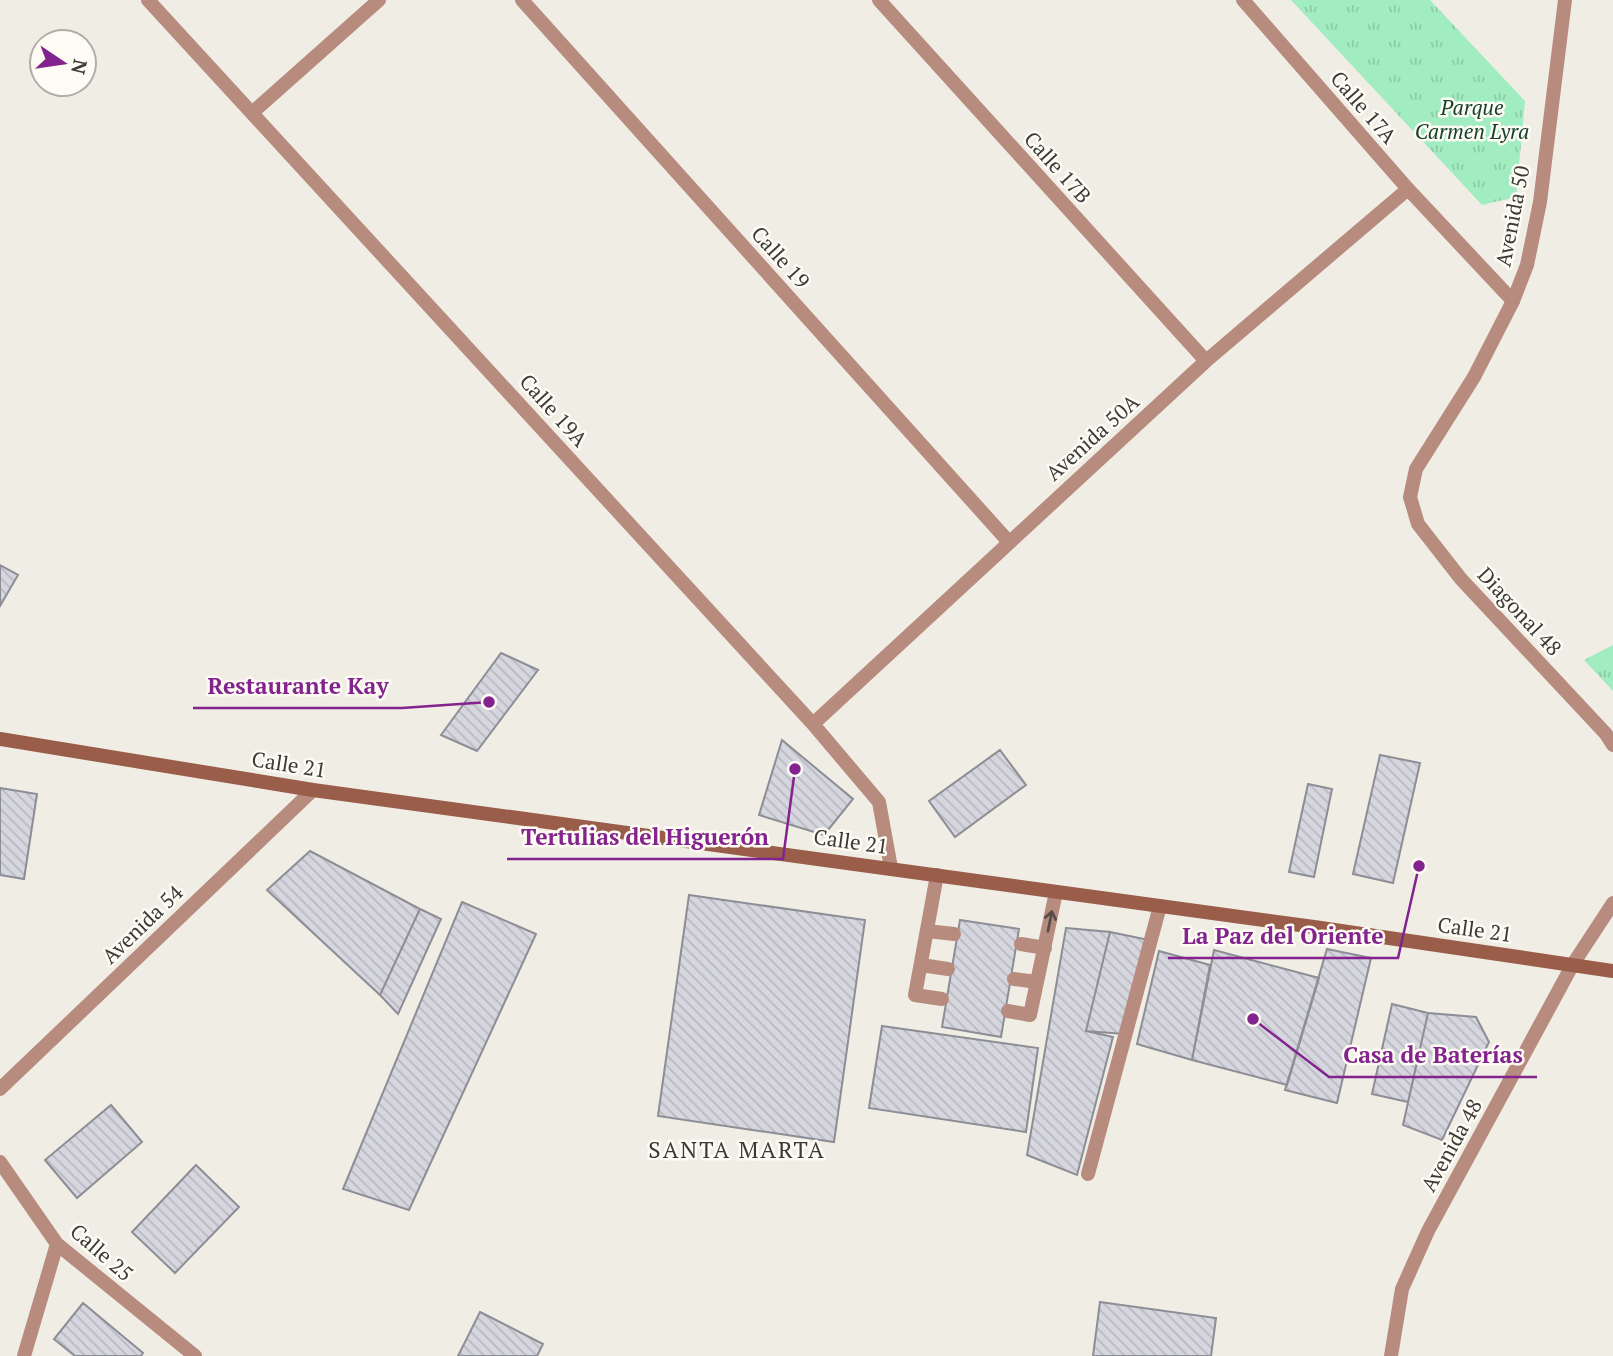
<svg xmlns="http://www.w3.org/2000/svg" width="1613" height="1356" viewBox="0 0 1613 1356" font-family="'PT Serif',serif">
<defs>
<pattern id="grass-tufts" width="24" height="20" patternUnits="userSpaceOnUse" patternTransform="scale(1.75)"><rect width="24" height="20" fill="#a1ecc1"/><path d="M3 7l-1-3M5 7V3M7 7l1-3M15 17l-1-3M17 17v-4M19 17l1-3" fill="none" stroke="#8ccba6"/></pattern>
<pattern id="building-back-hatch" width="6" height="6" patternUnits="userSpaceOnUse" patternTransform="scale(1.75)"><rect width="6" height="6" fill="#d6d6df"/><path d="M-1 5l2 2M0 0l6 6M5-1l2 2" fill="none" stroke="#b9b8c0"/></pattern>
</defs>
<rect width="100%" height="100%" fill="#f0ede5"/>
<!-- grass -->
<path fill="url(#grass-tufts)" d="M1291,0H1430L1525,101L1516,197L1482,205Z
M1613,645V691L1584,660Z"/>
<!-- building -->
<path fill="url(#building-back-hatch)" stroke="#8d8d95" stroke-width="2" d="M0,565L18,575L0,606Z
M501,653L538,670L477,751L441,735Z
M782,740L853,799L824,835L759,815Z
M1000,750L1026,785L955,837L929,801Z
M1380,755L1420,763L1393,883L1353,874Z
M1308,784L1332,789L1314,877L1289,872Z
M0,788L37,794L24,879L0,875Z
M310,851L420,909L380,995L267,890Z
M689,895L865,920L834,1142L658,1116Z
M462,902L536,934L409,1210L343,1189Z
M420,909L441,919L398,1014L380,995Z
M960,920L1019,929L1001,1037L942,1027Z
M1066,928L1110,932L1086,1031L1113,1037L1077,1175L1027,1155Z
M1110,932L1149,940L1124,1034L1086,1031Z
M1327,949L1371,958L1337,1103L1285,1090Z
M1214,950L1319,978L1287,1085L1192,1060Z
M1159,951L1210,965L1192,1060L1137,1044Z
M1392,1004L1428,1013L1408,1102L1372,1094Z
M1428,1013L1476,1017L1489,1042L1442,1140L1403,1125Z
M882,1026L1038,1048L1026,1132L869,1108Z
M111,1105L142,1142L77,1198L45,1160Z
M196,1165L239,1207L175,1273L132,1232Z
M1100,1302L1216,1318L1211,1356H1093Z
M83,1303L143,1353L141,1356H75L54,1339Z
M480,1312L543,1344L537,1356H458Z"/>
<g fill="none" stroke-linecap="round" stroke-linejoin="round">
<!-- service -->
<path stroke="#b78c7f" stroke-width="14" d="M937,875L915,995L942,999
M927,931L954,934
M1021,944L1045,948
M921,965L948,969
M1014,979L1037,982
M1008,1011L1030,1015L1056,892
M1088,1174L1160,906"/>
<!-- minor -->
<path stroke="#b78c7f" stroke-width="14" d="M148,0L813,724L879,802L891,868
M522,0L1008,541
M879,0L1206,361
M1243,0L1408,189L1513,301
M253,112L379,0
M813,724L1206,361L1408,189
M0,1089L313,790
M0,1162L57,1244L195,1356
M24,1356L57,1244
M1391,1356L1402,1289L1428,1231L1573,964"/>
<!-- tertiary -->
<path stroke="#b78c7f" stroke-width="14" d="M1565,0L1540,202L1527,265L1513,301L1474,377L1416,469L1410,497L1418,524L1461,579L1606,734L1613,745
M1573,964L1613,903"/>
<!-- secondary -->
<path stroke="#995d4a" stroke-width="14" d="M0,739L313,790L1314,927L1613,971"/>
</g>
<!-- one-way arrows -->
<defs><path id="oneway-shaft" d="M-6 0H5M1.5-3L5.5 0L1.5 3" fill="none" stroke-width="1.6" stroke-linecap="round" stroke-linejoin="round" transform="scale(1.75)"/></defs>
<use stroke="#5a4e49" href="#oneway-shaft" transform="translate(1050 921) rotate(-79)"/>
<g text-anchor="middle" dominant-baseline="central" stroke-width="5" stroke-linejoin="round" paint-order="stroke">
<!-- street labels -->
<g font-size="21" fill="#3b3a37" stroke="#fdfbf3">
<text transform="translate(1364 107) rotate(49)">Calle 17A</text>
<text transform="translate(1058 167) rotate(48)">Calle 17B</text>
<text transform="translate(1512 216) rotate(-79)">Avenida 50</text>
<text transform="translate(781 257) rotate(48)">Calle 19</text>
<text transform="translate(554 410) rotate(48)">Calle 19A</text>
<text transform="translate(1092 437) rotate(-42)">Avenida 50A</text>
<text transform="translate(1520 611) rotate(47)">Diagonal 48</text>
<text transform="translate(289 764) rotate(9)">Calle 21</text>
<text transform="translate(851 841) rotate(8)">Calle 21</text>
<text transform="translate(142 924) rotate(-44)">Avenida 54</text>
<text transform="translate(1475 929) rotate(8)">Calle 21</text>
<text transform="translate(1451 1145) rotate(-61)">Avenida 48</text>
<text transform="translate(102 1252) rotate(41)">Calle 25</text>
</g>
<!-- park labels -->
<g font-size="21" font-style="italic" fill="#16422c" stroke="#fdfbf3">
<text x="1472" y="107">Parque<tspan x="1472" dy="24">Carmen Lyra</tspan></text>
</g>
<!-- neighbourhood labels -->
<g font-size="23" letter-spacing="2" fill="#3b3a37" stroke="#fdfbf3">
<text x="737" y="1149">SANTA MARTA</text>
</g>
</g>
<!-- callouts -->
<path fill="none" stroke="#83238d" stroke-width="2.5" d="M489 702L402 708H193M795 769L783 859H507M1419 866L1398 958H1168M1253 1019L1329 1077H1537"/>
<g fill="#83238d" stroke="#fdfbf3" stroke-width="2.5">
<circle cx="489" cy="702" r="7"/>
<circle cx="795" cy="769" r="7"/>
<circle cx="1419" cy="866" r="7"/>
<circle cx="1253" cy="1019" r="7"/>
</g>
<g font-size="23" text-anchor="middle" font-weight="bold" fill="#83238d" stroke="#fdfbf3" stroke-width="5" stroke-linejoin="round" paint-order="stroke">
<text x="298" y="694">Restaurante Kay</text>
<text x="645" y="845">Tertulias del Higuerón</text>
<text x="1283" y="944">La Paz del Oriente</text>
<text x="1433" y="1063">Casa de Baterías</text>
</g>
<!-- north arrow -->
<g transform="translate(63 63) rotate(103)"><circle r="33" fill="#fdfbf3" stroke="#afaea8" stroke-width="2"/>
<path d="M0-5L12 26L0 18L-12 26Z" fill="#83238d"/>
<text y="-10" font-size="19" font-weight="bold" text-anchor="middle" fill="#3b3a37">N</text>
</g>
</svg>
